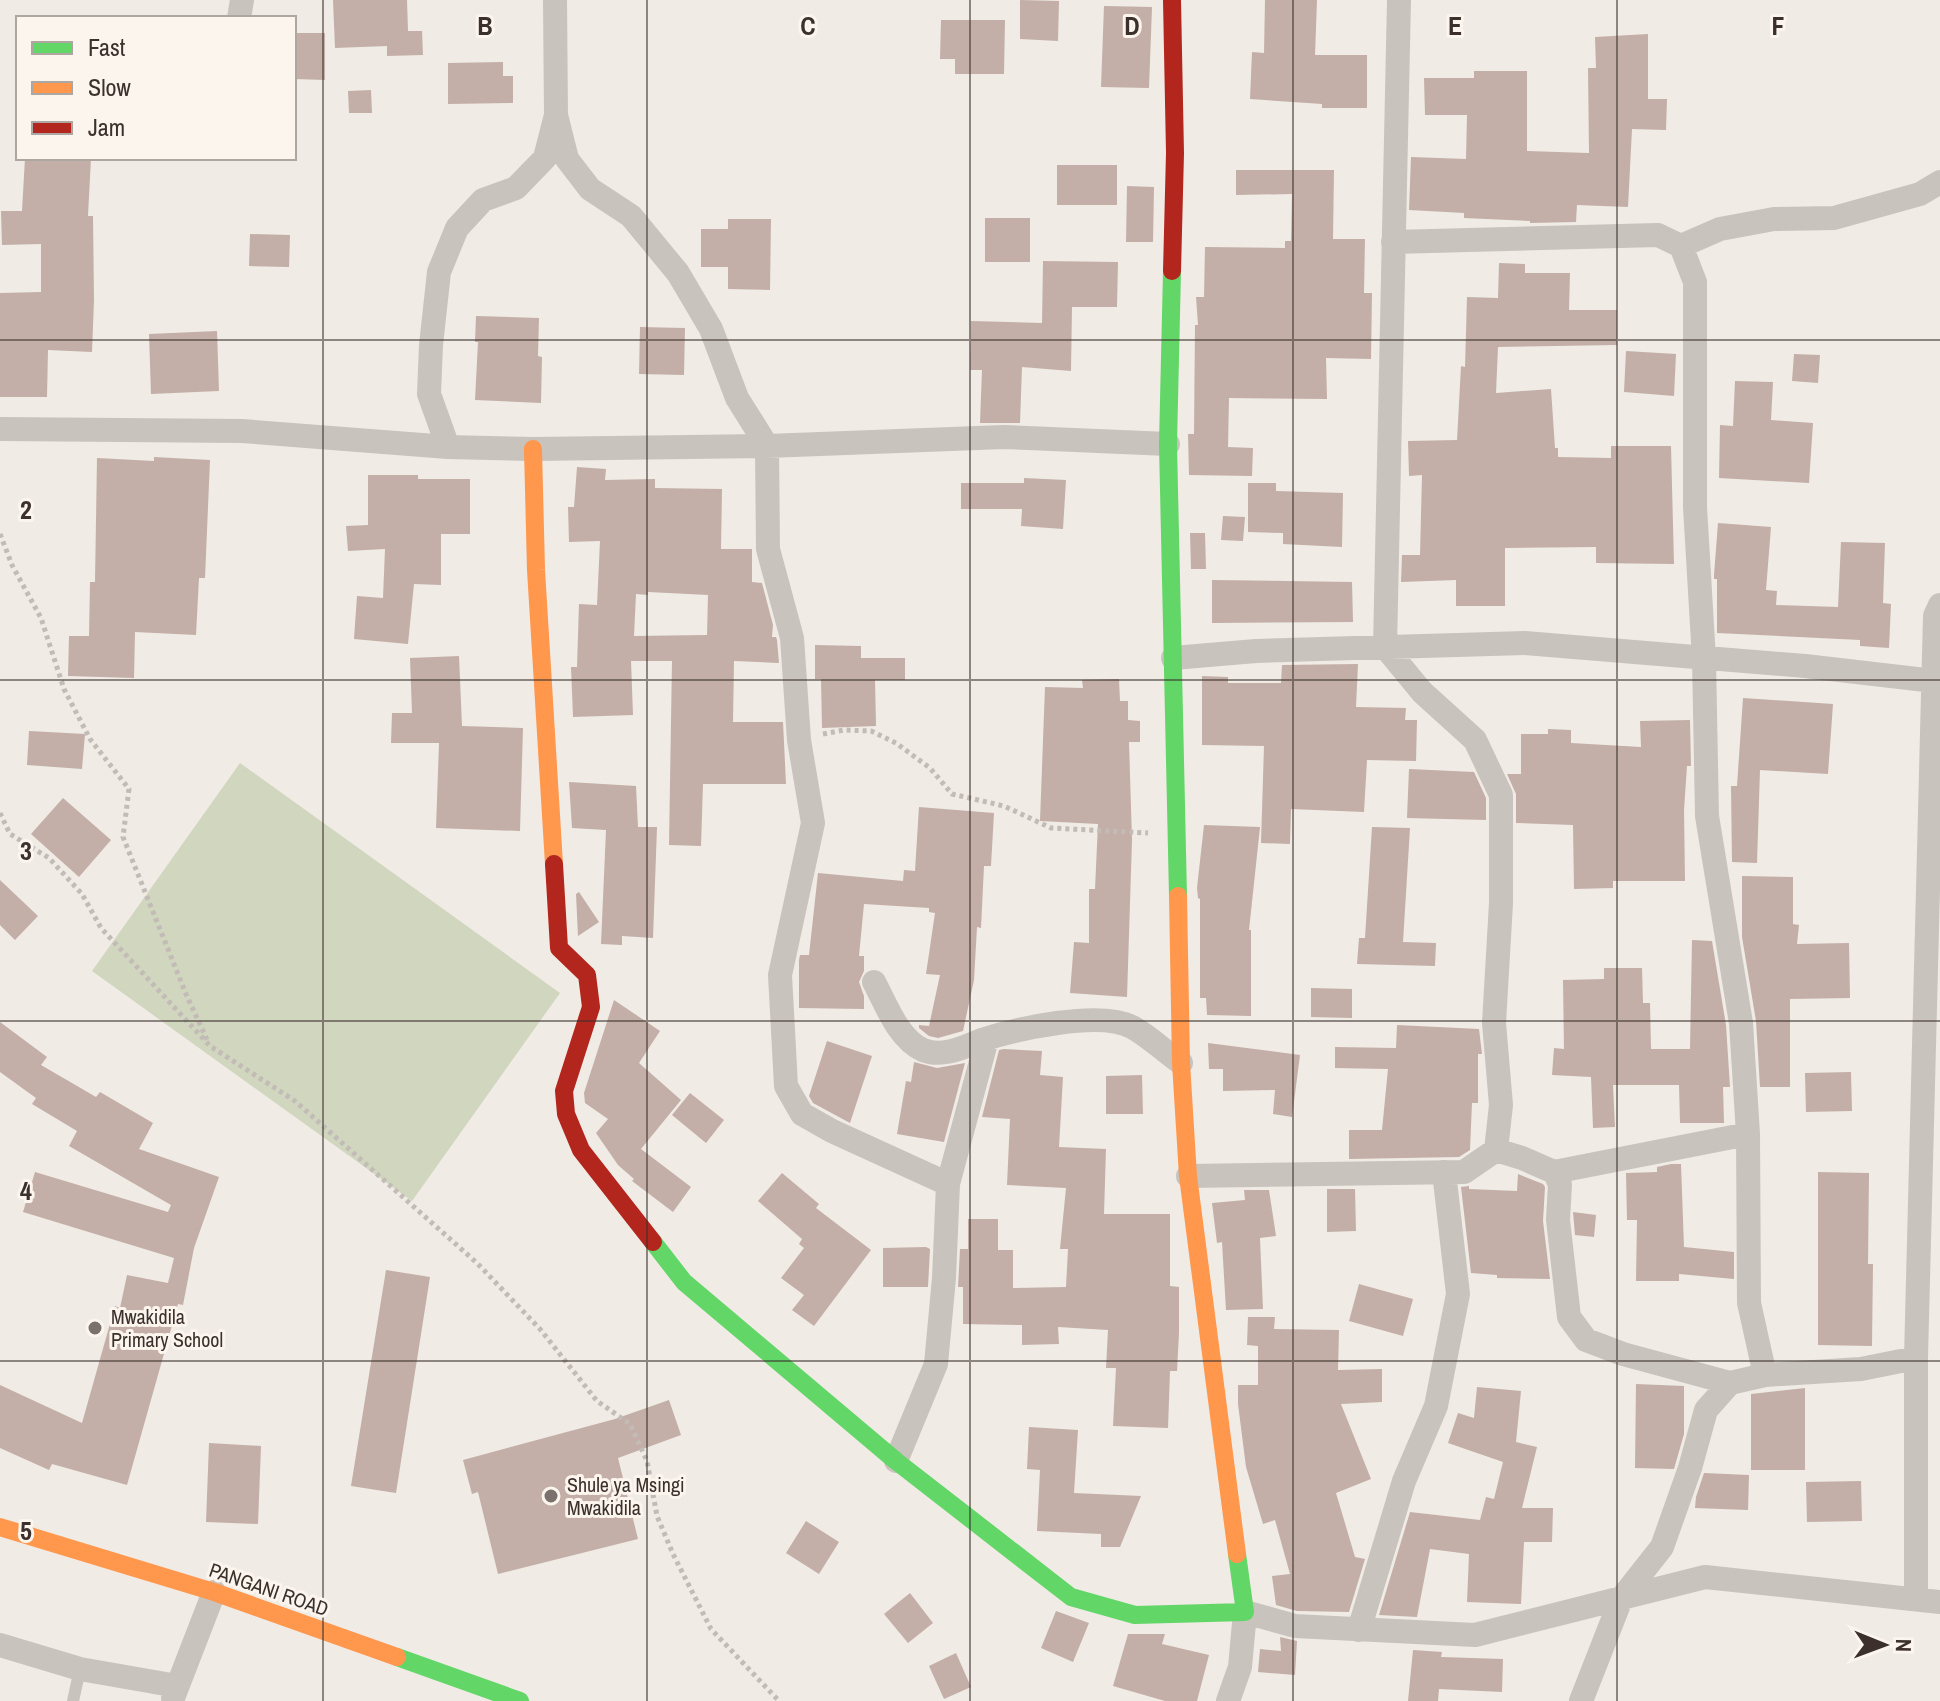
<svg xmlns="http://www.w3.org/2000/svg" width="1940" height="1701" viewBox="0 0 1940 1701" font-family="'Archivo Narrow',sans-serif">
<rect width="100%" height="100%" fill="#f0ebe5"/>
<!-- green -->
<path fill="#d1d6bf" d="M240,763L560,993L412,1201L92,971Z"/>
<!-- building -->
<path fill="#c3afa7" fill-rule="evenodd" d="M333,0H407L408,31H422L423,55L387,56V46L335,48Z
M1020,0L1059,1L1058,41L1020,39Z
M1265,0H1317L1315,55H1367V108H1322V104L1250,99L1252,52L1264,53Z
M1104,6L1152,7L1149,88L1101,87Z
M941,20H1005L1004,74H955V59H940Z
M295,33H325V80L294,79Z
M1648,34V99H1667L1666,130L1632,129L1628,207L1577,205L1576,222L1530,223V221L1464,218V213L1409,210L1411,157L1466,159L1467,115H1425L1424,78H1474V71H1527V151L1589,153L1588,68H1596L1595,37Z
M503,62V76H513V103L448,104V63Z
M371,90L372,113H349L348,91Z
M25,158H91L88,216H93L94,300L92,352L48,350L47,397H0V293L41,292V244L2,245L1,211H22Z
M1057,165H1117V205H1057Z
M1236,170H1334L1333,239H1365L1364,293H1372L1371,359L1326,358L1327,399L1229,398L1228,447L1253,448L1252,476L1189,475L1188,434H1194L1195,325H1198L1196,297H1204L1205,247L1285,248V241H1291L1292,194L1236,195Z
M1127,186L1154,187L1153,242H1126Z
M985,218H1030V262H985Z
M728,219H771L770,290L728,289V267H701V229H728Z
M250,234L290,235L289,267L249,266Z
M1043,261L1118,262L1117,307H1072L1071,371L1022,367L1020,423H980L982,370H970L971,321L1042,323Z
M1499,263L1525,264V273H1570L1569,310H1617V345L1498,347L1496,393L1551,389L1555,448H1558V457L1611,458V446H1671L1674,564L1596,563V547L1505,548V606H1456V580L1401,582L1402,555H1420L1422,475L1409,476L1408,441L1457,440L1461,366L1465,367L1467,297L1498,298Z
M476,316L539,318L538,356L542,357L541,403L475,400L478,342H475Z
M640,327L685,328L684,375L639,374Z
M217,331L219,391L151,394L149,334Z
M1626,351L1676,354L1674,396L1624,392Z
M1794,354L1820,355L1818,383L1792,381Z
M1735,381L1773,382L1771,420L1813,423L1809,483L1719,478L1720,425L1733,426Z
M154,457L210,460L205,578H199L196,635L135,632L134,678L68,676L69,636H89L90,582H95L97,458L154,461Z
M577,467L606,469L605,480L655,479V488L722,489L721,549H752V582L762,583L773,625L772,637H776L777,640L779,663L734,661L733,722H783L786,784H703L701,846L669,845L672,661H631L633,715L573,717L571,667H577L579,604L597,605L600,541L569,542L568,507H574ZM648,592L708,595L707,635L634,636L636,594L648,595Z
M368,475H418V479H470V534H441V585L414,584L408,644L354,639L357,596L383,598L385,549L348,551L346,526L368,525Z
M1024,478L1066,480L1063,529L1021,526L1022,509H961V483H1024Z
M1248,483H1276V491L1343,493L1342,547L1283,544V533L1248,532Z
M1223,516L1245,517L1243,541L1221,540Z
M1718,523L1771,527L1766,590L1777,591L1776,605L1838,607L1841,542L1885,543L1883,603L1891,604L1889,648L1860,646V640L1717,633V579H1714V575Z
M1190,533H1205L1206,569H1191Z
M1212,580L1352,582L1353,622L1212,623Z
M815,645L861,646V658H905V680H875L876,726L822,728L821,679H815Z
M459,656L462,726L523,728L520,831L436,828L439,743H391L392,713H412L410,658Z
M1358,664L1356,707L1406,708L1405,720H1417L1416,761L1367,760L1364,812L1291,809L1290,844L1261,843L1264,746L1202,745V676L1228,677V683H1281L1282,665Z
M1119,679L1120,701H1128V720L1140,721V742H1129L1132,840L1127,997L1070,993L1074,942L1089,943V889H1095L1098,824L1040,821L1045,687L1083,688L1082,680Z
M1743,698L1833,704L1828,774L1760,770L1757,863L1732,862L1731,786H1737Z
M1690,720L1691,766H1687L1684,810L1685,881H1613V888L1574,889L1573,825L1516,823V794L1507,774H1521V734H1548V729L1571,730V743L1641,747L1640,721Z
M29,731L85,734L82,769L27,765Z
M1409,769L1474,772L1486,798V820L1407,818Z
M569,782L636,786L638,827H657L653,938L622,936V945L601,944L606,830L572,828Z
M63,798L111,840L79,877L31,834Z
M919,807L994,813L991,866H984L981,928L977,927L974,980L963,1031L938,1038L929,1036L919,1028V1025L929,1026L940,975L926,974L935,913L929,912V908L864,904L859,956H864V971L859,982L864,996V1009L799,1008V960L800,955H809L818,873L903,881L904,870L915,871Z
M1204,825L1260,827L1249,930H1251V1016L1207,1015L1206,998H1200V899L1198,898L1197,888Z
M1372,827L1410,828L1403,942L1436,943L1435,966L1357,964L1359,938H1365Z
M1742,876L1793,877V924L1799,925L1797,944L1849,943L1850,998L1790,999V1087H1760L1756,1021L1742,937Z
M0,880L38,916L15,940L0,925Z
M579,892L599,922L578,936L576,894Z
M1692,940L1712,941L1726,1025L1730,1087H1723L1724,1123H1680L1679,1085H1613L1615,1127L1593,1128L1591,1077L1552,1075L1554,1048L1564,1049L1563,980L1604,979V968H1642L1643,1003H1650L1651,1049H1690Z
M1311,988L1352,989V1018L1311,1017Z
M614,1000L660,1031L639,1063L681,1100L641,1149L691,1187L673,1212L632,1181L634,1179L618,1165L596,1133L608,1119L585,1103L584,1093Z
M0,1022L47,1057L41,1065L96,1097L100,1092L153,1123L139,1149L219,1177L194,1248L183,1305L178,1304L127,1485L52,1464L49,1470L0,1448V1385L82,1423L115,1306L120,1308L127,1275L168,1283L174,1258L23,1212L35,1172L168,1212L171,1205L69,1146L77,1131L32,1104L36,1098L0,1072Z
M1397,1025L1479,1029L1482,1054H1478V1103H1472L1470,1150L1459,1157L1349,1159V1130H1382L1388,1069L1335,1068V1047L1396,1048Z
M827,1041L872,1056L850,1123L813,1103L809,1096Z
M1208,1043L1300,1055L1292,1117L1273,1114L1275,1090L1223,1091V1069H1209Z
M1004,1049L1042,1051L1040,1075L1063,1077L1059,1147L1106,1149L1104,1214H1170V1286L1179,1287V1333L1177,1371H1170L1168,1428L1113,1426L1116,1368H1106L1108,1330L1058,1327L1059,1344L1022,1345V1325L963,1324V1287H958L960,1249H968V1219H998V1250H1013V1288L1066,1287L1068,1249H1060L1066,1188L1007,1185L1010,1119L982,1117L999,1050Z
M914,1062L937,1068L965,1063L944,1142L897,1134L906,1081L911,1082Z
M1851,1072L1852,1111L1806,1112L1805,1073Z
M1142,1075L1143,1114H1106V1076Z
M690,1093L724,1120L706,1143L672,1115Z
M1671,1164H1681L1684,1247L1734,1252V1279L1679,1274V1281H1636L1637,1220H1627L1626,1173L1657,1172V1167Z
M1818,1172L1869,1173L1868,1264H1873L1872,1346L1818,1345Z
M782,1173L819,1204L816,1208L871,1250L814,1326L792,1310L804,1295L781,1278L804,1248L799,1244L802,1239L758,1201Z
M1518,1174L1543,1184L1545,1187L1543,1221L1550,1279L1497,1278V1275L1471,1273L1461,1187L1469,1186V1189L1517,1191Z
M1327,1189H1355L1356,1231L1327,1232Z
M1244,1190H1269L1276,1236L1260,1238L1263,1309L1226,1310L1222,1242L1217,1243L1212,1203L1245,1200Z
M1573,1212L1596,1215L1594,1237L1575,1235Z
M926,1247L930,1249L928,1287H883V1248Z
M386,1270L430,1277L396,1493L351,1486Z
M1359,1284L1413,1299L1403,1336L1349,1321Z
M1248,1317H1275L1274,1329L1339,1330L1338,1370L1382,1369V1402L1341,1404L1371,1479L1336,1493L1355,1557L1365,1559L1349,1612L1297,1611L1276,1605L1272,1576L1290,1574L1275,1520L1263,1524L1246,1467L1238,1404V1385H1258V1346L1247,1345Z
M1636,1384L1684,1386V1434L1674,1469L1635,1468Z
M1477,1387L1521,1391L1516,1442L1537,1447L1522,1508H1553L1552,1542H1524L1521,1604L1467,1602L1469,1554L1430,1549L1417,1617L1379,1615L1410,1512L1480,1520L1486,1497L1494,1499L1503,1462L1448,1443L1458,1413L1474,1418Z
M1805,1388V1470H1751V1394Z
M669,1400L681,1435L618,1458L638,1539L498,1574L478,1492L472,1494L463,1460L615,1419Z
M1029,1427L1078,1430L1074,1493L1141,1496L1120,1547H1101V1534L1037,1531L1040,1470L1027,1469Z
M209,1443L261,1446L258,1524L206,1522Z
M1704,1473L1749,1475L1748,1510L1695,1508L1696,1497Z
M1861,1481L1862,1521L1807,1522L1806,1482Z
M806,1521L839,1542L819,1574L786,1553Z
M910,1593L933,1623L908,1643L884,1614Z
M1056,1611L1089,1623L1073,1662L1041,1648Z
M1128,1634H1165L1162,1644L1209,1655L1197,1701H1165L1113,1686Z
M1280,1637L1297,1641L1295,1675L1258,1672L1260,1649L1281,1651Z
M1413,1650L1442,1652L1441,1657L1503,1659L1502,1692L1439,1689L1438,1701H1408Z
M956,1653L971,1687L944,1699L929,1666Z"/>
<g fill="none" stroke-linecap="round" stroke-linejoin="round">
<!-- path -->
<path stroke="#c2bbb6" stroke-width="5" stroke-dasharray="4 4" stroke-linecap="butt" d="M0,534L12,565L41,618L64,689L90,739L129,789L123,837L186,994L208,1042
M823,734L844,730L871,731L896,743L930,768L952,794L1004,806L1051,828L1148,833
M0,813L10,834L49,858L82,894L101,928L210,1046L295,1101L477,1263L540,1329L597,1401L630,1424L647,1461L657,1516L673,1554L711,1629L779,1701"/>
<!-- lane -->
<path stroke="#c9c3be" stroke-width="12" d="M73,1701L80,1669"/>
<!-- street -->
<path stroke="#c9c3be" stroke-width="24" d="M239,18L242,0
M556,115L567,159L590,189L631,216L678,273L711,329L737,398L767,446L768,549L792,638L799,740L813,823L780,975L786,1086L802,1114L832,1131L948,1184
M1393,242L1658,235L1681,246L1695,282V507L1704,659L1707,816L1741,1023L1748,1134L1749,1303L1765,1375
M1681,246L1720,229L1774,219L1834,218L1920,194L1940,182
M0,429L242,431L448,447L533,449L767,446L1004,437L1168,444
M448,447L429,394L431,345L439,272L457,228L483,200L516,188L545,158L556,115L555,0
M1173,658L1256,651L1525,643L1805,666L1934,681
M874,982C886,1004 898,1039 923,1050C943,1058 964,1047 982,1040C1016,1029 1099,1010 1132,1027C1149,1036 1165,1052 1181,1063
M1496,1150L1522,1158L1554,1172L1560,1184L1558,1220L1569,1317L1586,1340L1623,1354L1730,1383
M1554,1172L1748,1134
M1188,1176L1464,1172L1496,1150L1501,1105L1494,1023L1501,903V795L1475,740L1422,692L1385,647L1399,0
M896,1461L936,1364L944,1278L948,1184L987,1039
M1916,1599V1358L1935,616L1940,605
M1359,1630L1404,1481L1436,1406L1458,1294L1444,1172
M0,1645L80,1669L177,1686
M173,1698L214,1592
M1228,1701L1240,1667L1245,1612L1295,1626L1475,1635L1705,1577L1940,1602
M1581,1701L1621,1599L1662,1547L1690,1468L1706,1410L1730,1383L1765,1375L1861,1369L1916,1358"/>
<!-- fast -->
<path stroke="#63d668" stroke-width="18" d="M1172,271L1168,444L1178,896
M653,1242L684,1282L896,1461L1071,1597L1135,1615L1245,1612L1237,1554
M397,1657L520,1701"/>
<!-- slow -->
<path stroke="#ff974d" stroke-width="18" d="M533,449L536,570L554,864
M1178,896L1181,1063L1188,1176L1237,1554
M0,1527L214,1592L397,1657"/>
<!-- jam -->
<path stroke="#b3261e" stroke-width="18" d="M1172,0L1175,153L1172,271
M554,864L559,948L587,975L591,1007L564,1091L566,1114L581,1150L653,1242"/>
</g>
<!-- grid -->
<path fill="none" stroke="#3b302b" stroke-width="2" stroke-opacity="0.55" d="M323,0V1701M647,0V1701M970,0V1701M1293,0V1701M1617,0V1701M0,340H1940M0,680H1940M0,1021H1940M0,1361H1940"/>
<!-- markers -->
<g fill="#7a716c" stroke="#fbf5ee" stroke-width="3">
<circle cx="95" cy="1328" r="8"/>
<circle cx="551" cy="1496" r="8"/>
</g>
<g text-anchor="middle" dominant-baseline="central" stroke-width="6" stroke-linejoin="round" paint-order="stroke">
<!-- poi labels -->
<g font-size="20" fill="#3b302b" stroke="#fbf5ee" text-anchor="start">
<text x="111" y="1316">Mwakidila<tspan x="111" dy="23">Primary School</tspan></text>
<text x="567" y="1484">Shule ya Msingi<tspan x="567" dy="23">Mwakidila</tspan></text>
</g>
<!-- street labels -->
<g font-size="20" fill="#3b302b" stroke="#fbf5ee">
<text transform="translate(269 1589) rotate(19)">PANGANI ROAD</text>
</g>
</g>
<g font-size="26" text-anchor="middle" font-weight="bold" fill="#3b302b" stroke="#fbf5ee" stroke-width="6" stroke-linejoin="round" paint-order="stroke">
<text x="485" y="35">B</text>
<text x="808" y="35">C</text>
<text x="1132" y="35">D</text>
<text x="1455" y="35">E</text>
<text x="1778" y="35">F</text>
<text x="26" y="519">2</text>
<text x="26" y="860">3</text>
<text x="26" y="1200">4</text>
<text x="26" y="1540">5</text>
</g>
<!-- legend -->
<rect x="16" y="16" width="280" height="144" fill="#fbf5ee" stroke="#aea6a0" stroke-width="2"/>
<rect x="32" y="42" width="40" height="12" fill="#63d668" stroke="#aea6a0" stroke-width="2"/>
<text x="88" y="56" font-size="24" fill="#3b302b">Fast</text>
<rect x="32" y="82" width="40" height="12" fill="#ff974d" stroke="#aea6a0" stroke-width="2"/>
<text x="88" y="96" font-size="24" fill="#3b302b">Slow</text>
<rect x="32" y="122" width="40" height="12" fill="#b3261e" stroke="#aea6a0" stroke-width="2"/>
<text x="88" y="136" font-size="24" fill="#3b302b">Jam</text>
<!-- north arrow -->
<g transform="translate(1884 1645) rotate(91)" stroke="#fbf5ee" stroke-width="6" paint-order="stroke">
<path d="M0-6L14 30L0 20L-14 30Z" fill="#3b302b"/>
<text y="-12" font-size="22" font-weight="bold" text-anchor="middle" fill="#3b302b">N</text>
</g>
</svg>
